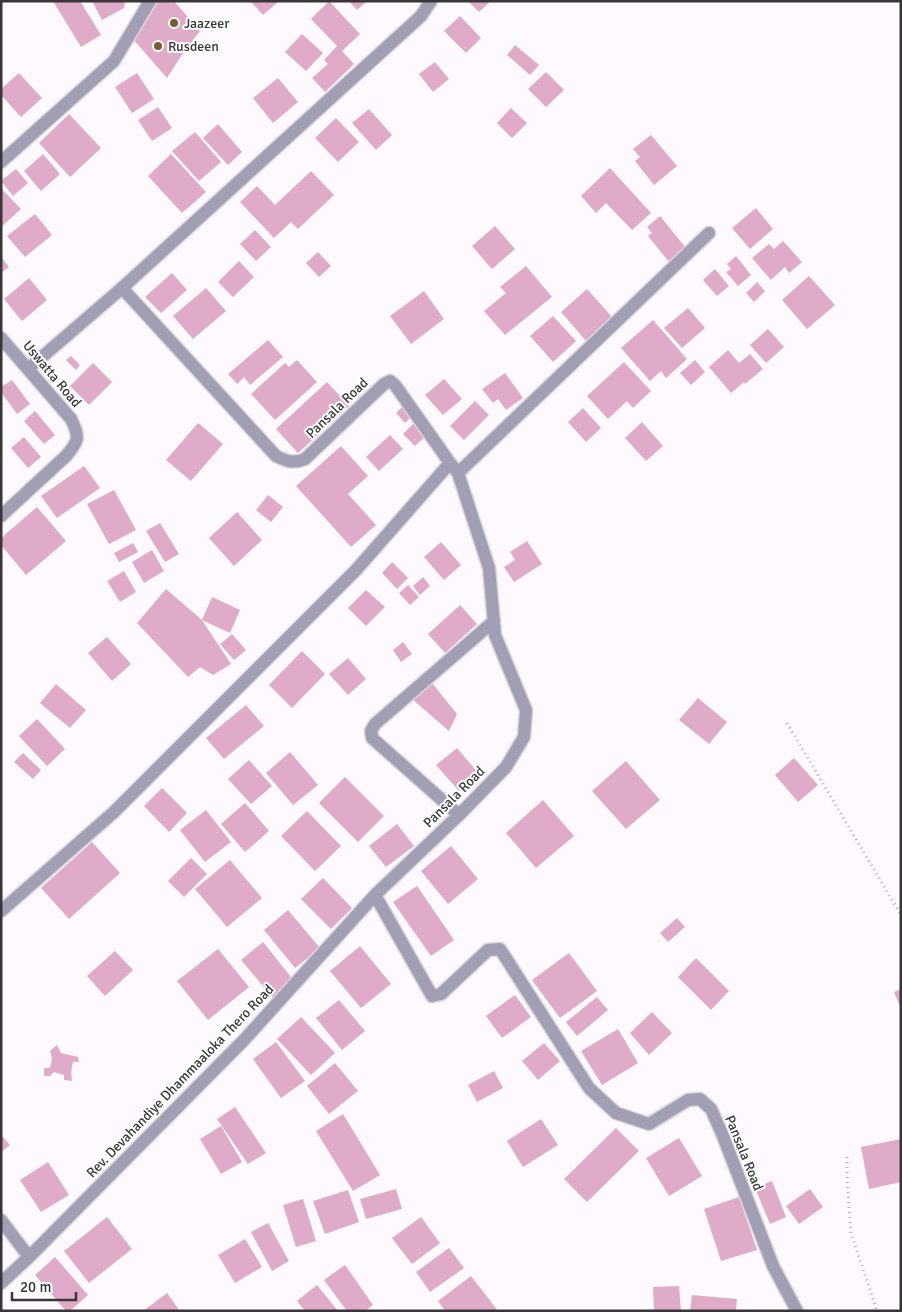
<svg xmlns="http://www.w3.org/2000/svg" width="902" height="1312" viewBox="0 0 902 1312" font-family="Signika,sans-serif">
<rect width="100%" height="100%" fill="#fdf9fe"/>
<!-- building -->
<path fill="#e0abc9" d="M53,1H80L101,35L81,47Z
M92,1H125L124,8L102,20Z
M157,1H174L200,31L183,53L167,78L133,39Z
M250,1H279L263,15Z
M329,1L360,34L342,51L354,64L325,92L312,78L328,64L324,60L337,46L311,19Z
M349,1H367L357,10Z
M468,1H491L479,12Z
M460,16L481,38L466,53L444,31Z
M302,34L323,53L306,71L285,52Z
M515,45L539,65L530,75L507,55Z
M435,62L449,79L433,92L419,74Z
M546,72L564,90L546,107L528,89Z
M19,73L42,98L21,117L1,95V89Z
M137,73L154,99L132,113L115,87Z
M278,78L298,102L273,123L253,98Z
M158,107L172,128L152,141L138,120Z
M511,108L527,123L512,138L497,123Z
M369,109L392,135L376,150L352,123Z
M69,114L101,148L70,177L39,143Z
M336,118L359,142L338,162L315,138Z
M218,124L242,152L228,165L203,138Z
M195,132L221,162L199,181L172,151Z
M651,135L677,166L654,185L635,161L640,157L633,149Z
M43,154L60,174L41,191L24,171Z
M171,154L206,192L182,213L148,176Z
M610,168L651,213L632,230L606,203L596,213L581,196Z
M16,169L28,183L13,196L1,181Z
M311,171L334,195L298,229L291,222L274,238L240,202L257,186L275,205Z
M1,188L21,209L1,227Z
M756,208L773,229L750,249L732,228Z
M35,214L52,235L25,257L7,236Z
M660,216L686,248L669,262L648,236L652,233L647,227Z
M495,226L515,249L492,269L472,246Z
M255,230L271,247L256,261L240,244Z
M783,241L802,262L789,273L785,267L771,280L752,258L769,244L774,249Z
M318,252L331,266L319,277L306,263Z
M736,256L751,275L738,286L726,272L731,269L727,264Z
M1,257L9,267L1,273Z
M239,261L254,277L233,297L218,282Z
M526,266L552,297L505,335L484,311L506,293L500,287Z
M715,269L729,286L717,296L703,280Z
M172,273L187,290L161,313L145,297Z
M809,276L835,305L807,329L782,300Z
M29,278L47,300L22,321L4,299Z
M757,282L765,291L754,302L746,293Z
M206,288L226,311L193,339L173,316Z
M587,289L613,318L587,342L561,312Z
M424,291L444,319L411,344L390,316Z
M688,308L705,328L682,348L664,328Z
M553,316L576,341L553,362L530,336Z
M653,320L687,359L666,378L661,371L650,381L621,348Z
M768,329L784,347L766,363L750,345Z
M268,340L283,357L250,385L244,377L237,384L228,374Z
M728,350L739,363L750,354L763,369L745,384L744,382L731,393L709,367Z
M71,356L80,365L76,370L66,360Z
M297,360L317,382L275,420L251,394L285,363L289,367Z
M695,360L705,372L691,385L680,373Z
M624,362L651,391L633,408L627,401L608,419L587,396Z
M93,363L112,382L89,405L70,386Z
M505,373L523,398L506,410L498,399L493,403L482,389Z
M444,379L462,399L443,415L425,395Z
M12,380L30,404L17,414L1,392V387Z
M327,382L349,406L298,453L276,429Z
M475,401L489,415L464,440L450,426Z
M405,404L414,414L405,423L396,413Z
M583,408L601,428L586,442L568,422Z
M35,411L55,435L44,444L24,421Z
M415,422L427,435L415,446L403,434Z
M642,422L663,446L646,461L625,438Z
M198,423L223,444L191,481L166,460Z
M390,435L403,449L379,471L366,457Z
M24,437L41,457L28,468L11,448Z
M341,446L368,476L348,494L376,525L351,547L296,486Z
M84,466L100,488L57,518L41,496Z
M114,490L136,530L109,544L87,504Z
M268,495L283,507L271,522L256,510Z
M37,507L66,541L26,575L1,545V538Z
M237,512L262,540L234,566L209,538Z
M160,523L179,554L165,562L146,531Z
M527,541L542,564L514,582L504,567L515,560L510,552Z
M441,542L461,565L444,580L424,557Z
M133,543L138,552L119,562L114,553Z
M152,550L164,571L144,583L132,562Z
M392,562L408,578L397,589L382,573Z
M124,571L136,592L120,602L107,581Z
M423,577L430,586L420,595L413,586Z
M408,585L419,597L410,605L399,593Z
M166,589L202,620L231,664L213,675L200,667L188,677L137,623Z
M366,590L385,607L366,626L348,608Z
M212,597L240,610L230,633L202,620Z
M460,605L477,624L445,653L428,634Z
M232,634L246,650L234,660L220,644Z
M107,637L131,664L112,681L88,653Z
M403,642L412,654L401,662L393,650Z
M302,651L325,674L292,708L269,685Z
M348,658L366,679L348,695L329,674Z
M428,678L457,714L449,731L412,699Z
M56,684L86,710L70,728L40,703Z
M698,698L727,722L709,744L679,720Z
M246,705L264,726L224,759L206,738Z
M37,719L65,749L47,766L19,736Z
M457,748L479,774L459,791L436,765Z
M290,752L318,785L293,805L266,773Z
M23,753L41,770L33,779L14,762Z
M794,758L818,785L798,802L775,775Z
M249,760L272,786L251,804L228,779Z
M626,761L660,800L626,829L592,791Z
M345,777L384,816L358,842L319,803Z
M162,788L187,813L169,832L144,806Z
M543,800L574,836L536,868L506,833Z
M245,803L269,831L245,852L221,824Z
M206,810L231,842L205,862L180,830Z
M307,811L341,846L315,871L281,836Z
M397,824L414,846L386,867L369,846Z
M92,842L120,873L69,919L41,888Z
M451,846L478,879L448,904L421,871Z
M191,858L207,874L184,897L168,881Z
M230,860L262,898L227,927L195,889Z
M323,878L352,908L331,929L301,899Z
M417,886L454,940L431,956L393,902Z
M288,910L320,948L295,968L264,930Z
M677,918L685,927L668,942L660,933Z
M263,942L295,982L274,999L241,960Z
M360,946L391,984L361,1008L330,971Z
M218,949L249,987L208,1020L177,981Z
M115,951L133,970L105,996L87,976Z
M569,953L597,991L560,1018L532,980Z
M696,958L729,991L711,1010L678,977Z
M901,989V1009L894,992Z
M515,995L531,1017L502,1038L486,1016Z
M597,997L608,1010L577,1036L566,1022Z
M339,1000L365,1031L342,1050L316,1018Z
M652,1012L672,1033L649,1055L630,1033Z
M301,1017L335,1053L311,1075L277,1039Z
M618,1029L638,1063L602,1085L581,1051Z
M276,1042L305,1081L281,1098L253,1059Z
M544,1043L560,1061L538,1080L522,1061Z
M57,1045L61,1053L78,1057L79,1062H73L71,1072L72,1081L64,1080V1075L54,1072L50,1076H44V1068H50L52,1058L50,1051Z
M335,1063L358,1091L329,1114L307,1086Z
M494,1071L503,1088L477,1102L468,1085Z
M235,1107L266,1153L248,1164L217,1119Z
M343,1114L380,1175L353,1191L316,1131Z
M541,1119L558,1145L523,1167L507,1141Z
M221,1126L242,1162L221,1174L200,1139Z
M616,1128L639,1151L587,1202L564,1179Z
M1,1135L10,1145L1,1152Z
M679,1138L702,1176L669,1196L646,1158Z
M901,1139V1182L869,1189L861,1147Z
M48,1162L69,1195L41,1212L20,1180Z
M772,1181L786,1217L770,1224L755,1188Z
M396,1189L402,1209L366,1219L360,1199Z
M810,1189L823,1207L799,1224L786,1206Z
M348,1190L359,1222L325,1234L313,1201Z
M739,1197L757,1250L721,1261L704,1209Z
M303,1199L316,1241L296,1247L283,1205Z
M107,1217L132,1249L89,1283L64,1251Z
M421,1217L440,1243L412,1264L392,1238Z
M268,1223L289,1261L272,1271L251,1232Z
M245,1239L262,1267L235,1283L218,1255Z
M449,1248L464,1268L430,1292L416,1272Z
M55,1257L88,1295L70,1311H66L35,1275Z
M345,1265L373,1305L365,1311H347L324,1280Z
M471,1276L498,1311H445L438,1301Z
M317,1285L338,1311H305L297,1301Z
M679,1286L681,1311H654L653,1287Z
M167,1293L180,1311H143Z
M692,1295L737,1299L736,1311H690Z"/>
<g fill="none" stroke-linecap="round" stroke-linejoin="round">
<defs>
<path id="minor" d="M1,162L114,61L150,1
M1,338L71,419C80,437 79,441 66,456L1,516
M28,369L122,288L421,16L431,1
M458,473L709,233
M459,815L372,738L371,731L375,724L494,621
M375,895L432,996L441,994L488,950L500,949L589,1088L616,1113L649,1124L688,1100L700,1099L711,1109L723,1136L773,1266L797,1311
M1,911L114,812L356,570L450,463
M1,1220L29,1257
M1,1283L29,1257L244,1040L375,895L459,815L506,767L524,737L526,710L495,635L489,568L458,473L450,463L395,385L390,381L384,384L305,459C294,464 286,461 276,456L122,288"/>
</defs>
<!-- minor casing -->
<use href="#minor" stroke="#dad6db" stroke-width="15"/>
<!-- path -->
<path stroke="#b4b1b5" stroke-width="3" stroke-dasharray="1 4" stroke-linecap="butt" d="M787,723L901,915
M847,1157V1176L851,1233L877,1311"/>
<!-- minor -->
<use href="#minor" stroke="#a29eb4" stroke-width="12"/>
</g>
<!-- markers -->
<g fill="#735f2e" stroke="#fff" stroke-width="2">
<circle cx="174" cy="23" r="5"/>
<circle cx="158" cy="46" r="5"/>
</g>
<g text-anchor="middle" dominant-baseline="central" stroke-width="4" stroke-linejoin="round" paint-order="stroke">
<!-- poi labels -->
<g font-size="14" fill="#383639" stroke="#fff" text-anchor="start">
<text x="184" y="23">Jaazeer</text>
<text x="168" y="46">Rusdeen</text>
</g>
<!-- street labels -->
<g font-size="14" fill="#383639" stroke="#fff">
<text transform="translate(52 374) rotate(50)">Uswatta Road</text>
<text transform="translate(337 408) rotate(-44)">Pansala Road</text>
<text transform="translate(454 797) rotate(-45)">Pansala Road</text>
<text transform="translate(180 1081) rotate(-46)">Rev. Devahandiye Dhammaaloka Thero Road</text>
<text transform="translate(744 1153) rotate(68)">Pansala Road</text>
</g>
</g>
<!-- border -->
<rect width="902" height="1312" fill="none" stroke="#383639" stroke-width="5"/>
<!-- scale -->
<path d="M12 1292v8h64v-8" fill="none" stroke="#383639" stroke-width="2.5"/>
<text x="20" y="1292" font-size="15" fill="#383639" stroke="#ffffff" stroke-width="4" paint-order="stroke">20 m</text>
</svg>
